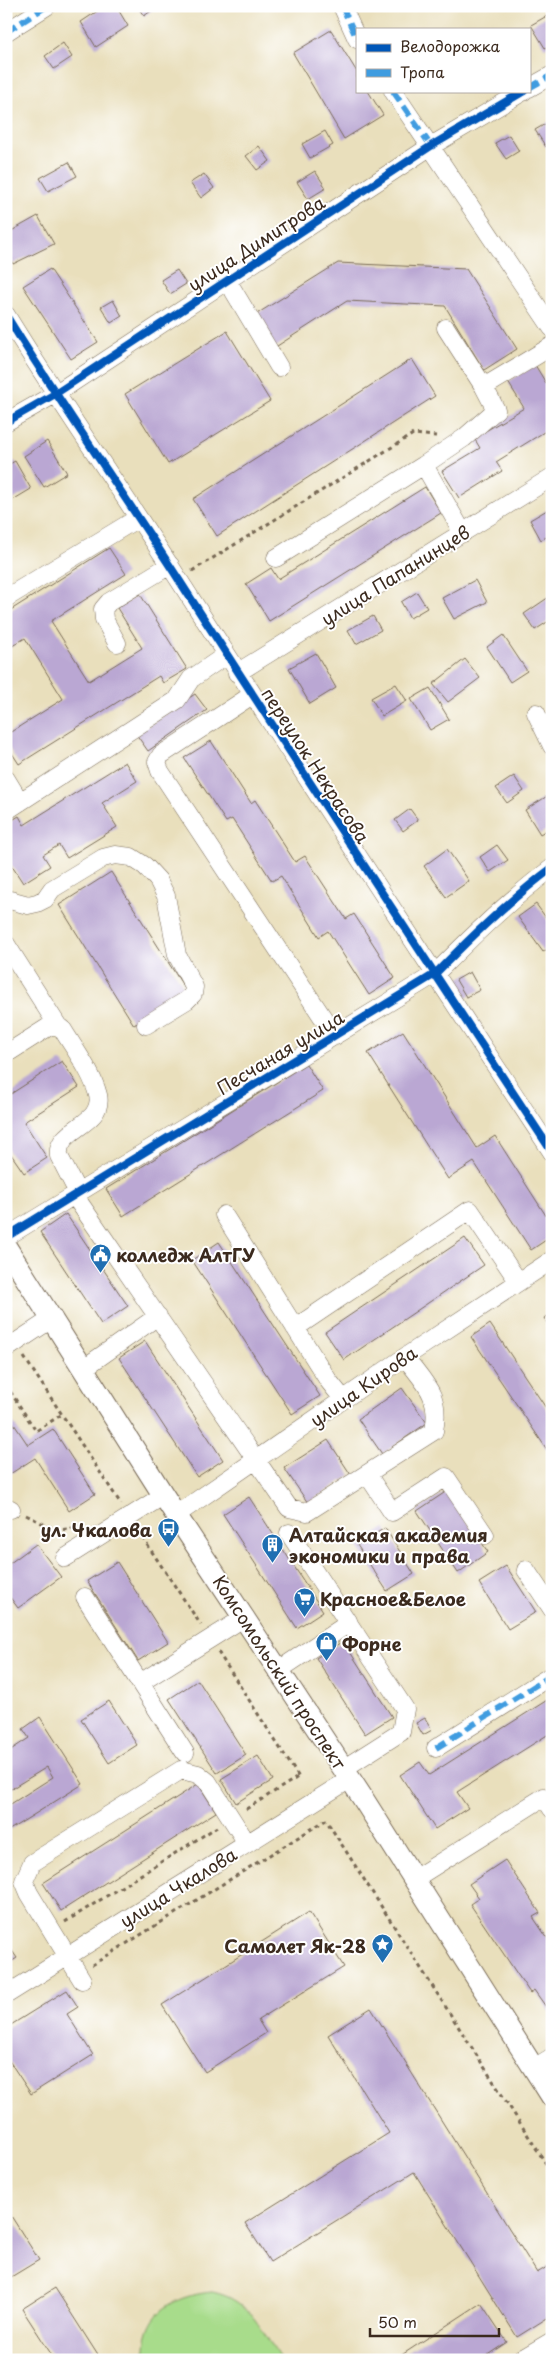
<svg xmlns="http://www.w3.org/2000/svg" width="558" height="2366" viewBox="0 0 558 2366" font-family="'Playpen Sans',sans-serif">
<rect width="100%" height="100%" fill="#fff"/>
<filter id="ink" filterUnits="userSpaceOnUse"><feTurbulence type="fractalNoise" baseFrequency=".02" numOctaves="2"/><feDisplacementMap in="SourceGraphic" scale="10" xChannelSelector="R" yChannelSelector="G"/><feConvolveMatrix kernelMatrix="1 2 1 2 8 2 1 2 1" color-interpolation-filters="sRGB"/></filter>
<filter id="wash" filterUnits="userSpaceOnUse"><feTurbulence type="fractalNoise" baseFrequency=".0096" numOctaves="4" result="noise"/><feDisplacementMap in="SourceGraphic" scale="20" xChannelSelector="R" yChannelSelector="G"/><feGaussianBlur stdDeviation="1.12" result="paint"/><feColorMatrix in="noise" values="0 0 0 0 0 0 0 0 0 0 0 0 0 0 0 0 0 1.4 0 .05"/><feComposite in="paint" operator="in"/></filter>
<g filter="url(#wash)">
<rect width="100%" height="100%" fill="#e9dfbc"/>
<!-- green -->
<path fill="#a8dc8b" stroke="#728354" d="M212,2292C250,2299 261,2330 281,2360H145C142,2314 171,2296 212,2292Z"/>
<g id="blocks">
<!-- building -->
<path fill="#baa7d3" d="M105,6H116L128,26L96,47L81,22Z
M137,6H158L144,16Z
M552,13V44L545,48L531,25Z
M331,30L357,72V91H368L383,115L344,139L293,53Z
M63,43L72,57L54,69L45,56Z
M552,120V143L546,147L535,130Z
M325,131L333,145L310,158L302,144Z
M509,135L519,151L506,159L495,143Z
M259,146L270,161L257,170L246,156Z
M69,162L77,176L48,191L40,178Z
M315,171L326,188L308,199L297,182Z
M204,174L214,188L201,198L190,183Z
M38,216L54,244L13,264L6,253V234Z
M338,263L466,269L517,349L484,370L445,306L347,301L274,348L255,315Z
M50,269L98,342L71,359L23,286Z
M177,270L186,284L170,294L161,280Z
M113,300L122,316L111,323L101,307Z
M227,331L270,401L168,464L125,394Z
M412,359L435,396L217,536L193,499Z
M535,365L552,393V427L496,462L502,471L459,498L442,471L480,448L474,438L524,408L508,382Z
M47,441L67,473L44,487L24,456Z
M15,461L31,489L6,504V466Z
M425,487L441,513L269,621L246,584L271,568L278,579Z
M552,507V534L541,540L530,520Z
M109,548L126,574L51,621L89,681L142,648L117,608L140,594L187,669L163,683L159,676L19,764L6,744V735L63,699L25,638L6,650V613Z
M475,580L487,602L454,619L442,598Z
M417,592L427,608L410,618L401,602Z
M552,595V619L535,630L524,614Z
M373,616L381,630L356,644L348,630Z
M503,635L527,671L510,682L487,647Z
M316,653L336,688L310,704L289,668Z
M465,659L480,678L448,702L433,684Z
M396,684L407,701L382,716L371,698Z
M430,688L449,719L430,730L411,699Z
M195,694L207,710L148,751L136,734Z
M211,741L251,803L255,800L295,862L305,856L346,919L354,914L395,978L369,995L328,931L319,937L281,876L272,881L232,819L226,822L184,758Z
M125,762L137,781L102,803L117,827L67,858L59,845L43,855L50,866L23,883L6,857V824L19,816L24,825Z
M514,776L524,791L507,803L496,788Z
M549,795L552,799V827L540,834L525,810Z
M410,809L418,820L403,831L395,820Z
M497,845L508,860L490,872L480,857Z
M447,849L469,881L446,897L424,866Z
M111,872L187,992L134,1025L59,905Z
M536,904L552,926V946L543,952L518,917Z
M470,972L480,990L466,997L456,980Z
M403,1031L477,1148L495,1136L552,1225V1236L531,1250L474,1162L448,1179L368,1053Z
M62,1061L79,1087L24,1122L47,1158L24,1173L6,1147V1097Z
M306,1064L323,1091L123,1216L106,1189Z
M66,1214L128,1306L101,1324L40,1232Z
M465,1238L484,1265L344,1360L325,1332Z
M219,1242L320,1396L292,1414L192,1260Z
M552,1314V1331L544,1318Z
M490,1324L552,1417V1457L471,1337Z
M145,1341L223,1460L197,1477L119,1358Z
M402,1388L427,1423L382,1454L358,1419Z
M6,1412L28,1445L53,1429L95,1494L69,1511L35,1458L10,1474L6,1469Z
M328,1440L351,1475L308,1503L284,1468Z
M447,1491L488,1552L458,1573L417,1511Z
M249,1497L323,1611L297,1628L223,1514Z
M385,1528L414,1574L387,1591L357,1545Z
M36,1544L61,1577L18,1608L6,1592V1566Z
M117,1562L168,1642L138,1661L87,1581Z
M506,1566L536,1612L508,1629L479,1583Z
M343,1641L392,1717L365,1734L316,1658Z
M198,1680L246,1755L217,1773L169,1699Z
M552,1697V1732L457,1792L468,1808L435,1829L400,1775L420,1762L429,1775Z
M109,1701L137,1745L109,1763L81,1719Z
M40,1717L83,1784L6,1832V1807L53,1777L47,1767L6,1792V1753L29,1738L23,1729Z
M425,1718L432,1730L423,1735L416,1723Z
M258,1756L273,1780L236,1803L221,1779Z
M198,1784L216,1812L61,1911L43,1883Z
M505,1860L540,1913L533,1917L552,1945L551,2014L534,1990L530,1993L470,1904L479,1898L469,1884Z
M309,1912L344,1967L258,2020L266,2033L205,2072L162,2005Z
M6,1942L17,1958L6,1965Z
M67,1990L78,2007L67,2014L93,2055L31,2094L6,2056V2028Z
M371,2008L537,2273L552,2264V2315L517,2337L414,2172L270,2262L245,2223L389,2133L328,2035Z
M6,2208L39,2260L6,2280Z
M55,2288L101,2360H55L22,2309Z
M481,2303L507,2342L480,2360H394Z"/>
</g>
</g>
<g filter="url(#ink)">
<use href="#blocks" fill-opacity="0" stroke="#786955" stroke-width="1"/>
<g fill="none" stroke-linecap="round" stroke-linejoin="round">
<defs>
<path id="minor" d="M342,6L357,39
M6,32L47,6
M529,88L552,75
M393,91L552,328
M227,280L279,367
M6,315C61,405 122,491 179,580C302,772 427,962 552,1152
M446,328L484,387
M6,422L55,394L431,146L524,91
M463,533L424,465L464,438L496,410L484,387L552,346
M276,558L424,465
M6,598L138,518
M117,643L104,619L103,609L109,602L170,565
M237,673L552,477
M252,695L161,755L157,762L160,771L335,1036
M536,713L552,746
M6,779L20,802
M6,811L177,700L191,679L226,655
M6,899L28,905L37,903L45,899L52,889L103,858L115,855L131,857L145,866L158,880L166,896L177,955L194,987L193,994L187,1000L146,1025
M6,944L58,1026
M6,1054L50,1026H58L63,1030C75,1050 92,1072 98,1095C105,1125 55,1128 59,1156L78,1193
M74,1195L289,1508L307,1512L434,1431C441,1395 425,1384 405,1357
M224,1215L328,1380L343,1399
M6,1237L435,974C472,936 509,900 552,868
M295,1328L470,1210L518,1281
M6,1349L53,1318
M84,1368L158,1316
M367,1474L392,1512L446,1477L485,1535
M6,1507L11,1509
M176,1515L405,1357L552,1260
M289,1533L405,1709L401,1732L343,1769
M65,1558L164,1495
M526,1570L552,1609
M85,1597L185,1753
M279,1670L349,1623
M140,1683L245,1617
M436,1748L552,1675
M414,1879L544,1797L552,1809
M82,1980L29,1893L24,1881L32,1863L181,1770L198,1774L208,1782L247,1843
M6,1995L350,1779
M534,2068L552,2057
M520,2360L552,2341"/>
<path id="major" d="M6,1247L176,1515L362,1797L552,2097"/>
</defs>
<!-- minor casing -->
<use href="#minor" stroke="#786955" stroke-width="19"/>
<!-- major casing -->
<use href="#major" stroke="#786955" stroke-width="23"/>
<!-- path -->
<path stroke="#786955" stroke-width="3" stroke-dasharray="4 4" stroke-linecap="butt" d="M192,571L413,434L436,436
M24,1357L121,1504
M6,1385L36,1431L61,1415
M26,1515C51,1527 58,1536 85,1523
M138,1531L201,1625
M218,1652L300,1779
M246,1809L298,1777
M65,1922L217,1827
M92,1965L326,1820L552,2173"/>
<!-- minor -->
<use href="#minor" stroke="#fff" stroke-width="18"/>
<!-- major -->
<use href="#major" stroke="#fff" stroke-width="21"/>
<!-- quiet -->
<path stroke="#3f9ce0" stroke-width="6" stroke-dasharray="12 6" stroke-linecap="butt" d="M342,6L357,39
M6,32L47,6
M529,88L552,75
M393,91L431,146L434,144
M436,1748L552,1675"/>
<defs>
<path id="cycleway" d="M6,315C61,405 122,491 179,580C302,772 427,962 552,1152
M6,422L55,394L431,146L524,91
M6,1237L435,974C472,936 509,900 552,868"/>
</defs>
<!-- cycleway casing -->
<use href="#cycleway" stroke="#fff" stroke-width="11"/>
<!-- cycleway -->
<use href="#cycleway" stroke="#0057b8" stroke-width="8"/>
</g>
</g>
<!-- icons -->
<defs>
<symbol id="civic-pin" viewBox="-11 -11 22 30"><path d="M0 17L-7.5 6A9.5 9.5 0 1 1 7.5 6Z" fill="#1f6fb2" stroke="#fff"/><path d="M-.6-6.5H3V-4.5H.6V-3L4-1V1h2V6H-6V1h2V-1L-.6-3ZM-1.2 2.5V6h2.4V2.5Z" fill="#fff"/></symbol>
<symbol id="bus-pin" viewBox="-11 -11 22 30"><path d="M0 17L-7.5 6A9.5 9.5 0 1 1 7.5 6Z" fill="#1f6fb2" stroke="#fff"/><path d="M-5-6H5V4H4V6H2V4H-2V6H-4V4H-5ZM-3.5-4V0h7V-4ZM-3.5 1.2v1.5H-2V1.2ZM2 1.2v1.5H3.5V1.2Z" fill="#fff"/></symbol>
<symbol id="building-pin" viewBox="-11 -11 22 30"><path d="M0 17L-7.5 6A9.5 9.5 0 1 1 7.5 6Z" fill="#1f6fb2" stroke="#fff"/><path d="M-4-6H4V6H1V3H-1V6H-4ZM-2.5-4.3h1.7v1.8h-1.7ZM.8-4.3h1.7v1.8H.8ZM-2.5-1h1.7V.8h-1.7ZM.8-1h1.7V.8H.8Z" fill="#fff"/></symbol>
<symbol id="supermarket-pin" viewBox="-11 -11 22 30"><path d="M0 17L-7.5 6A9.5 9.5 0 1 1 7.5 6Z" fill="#1f6fb2" stroke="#fff"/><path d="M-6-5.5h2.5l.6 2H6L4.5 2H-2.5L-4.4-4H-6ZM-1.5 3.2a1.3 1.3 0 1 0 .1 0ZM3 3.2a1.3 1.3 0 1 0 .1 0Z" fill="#fff"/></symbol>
<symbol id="shop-pin" viewBox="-11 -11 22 30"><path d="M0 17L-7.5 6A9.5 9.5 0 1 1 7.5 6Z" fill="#1f6fb2" stroke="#fff"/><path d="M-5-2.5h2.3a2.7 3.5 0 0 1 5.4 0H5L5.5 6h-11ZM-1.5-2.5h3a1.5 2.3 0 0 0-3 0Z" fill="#fff"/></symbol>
<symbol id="sight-pin" viewBox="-11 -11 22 30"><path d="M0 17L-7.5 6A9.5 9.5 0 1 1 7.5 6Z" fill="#1f6fb2" stroke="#fff"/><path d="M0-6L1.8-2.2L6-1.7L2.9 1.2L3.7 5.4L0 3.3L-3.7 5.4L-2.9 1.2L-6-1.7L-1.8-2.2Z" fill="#fff"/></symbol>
</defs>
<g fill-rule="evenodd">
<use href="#civic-pin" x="88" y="1242" width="25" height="34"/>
<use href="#bus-pin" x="156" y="1516" width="25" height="34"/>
<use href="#building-pin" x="260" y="1532" width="25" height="34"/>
<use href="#supermarket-pin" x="292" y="1586" width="25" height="34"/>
<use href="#shop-pin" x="314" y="1630" width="25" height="34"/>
<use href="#sight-pin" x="370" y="1932" width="25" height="34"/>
</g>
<g text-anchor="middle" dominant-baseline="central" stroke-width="4" stroke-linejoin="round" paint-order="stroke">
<!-- street labels -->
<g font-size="18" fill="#3b2a1e" stroke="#fff">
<text transform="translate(256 243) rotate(-33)">улица Димитрова</text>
<text transform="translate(395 575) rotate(-32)">улица Папанинцев</text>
<text transform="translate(316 765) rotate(57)">переулок Некрасова</text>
<text transform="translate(280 1052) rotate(-31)">Песчаная улица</text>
<text transform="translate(363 1386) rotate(-35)">улица Кирова</text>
<text transform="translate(280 1672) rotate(57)">Комсомольский проспект</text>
<text transform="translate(178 1887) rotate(-32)">улица Чкалова</text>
</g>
<!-- poi labels -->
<g font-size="18" font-weight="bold" fill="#3b2a1e" stroke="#fff" text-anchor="start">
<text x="116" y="1254">колледж АлтГУ</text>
<text x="152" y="1529" text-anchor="end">ул. Чкалова</text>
<text x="289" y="1534">Алтайская академия<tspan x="289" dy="21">экономики и права</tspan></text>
<text x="320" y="1598">Красное&amp;Белое</text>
<text x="342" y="1643">Форне</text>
<text x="366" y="1945" text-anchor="end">Самолет Як-28</text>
</g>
</g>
<!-- margin -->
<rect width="558" height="2366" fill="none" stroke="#fff" stroke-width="25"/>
<!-- legend -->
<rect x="356" y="28" width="175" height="65" fill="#ffffff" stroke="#b1aaa5"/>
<rect x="366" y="44" width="25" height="8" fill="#0057b8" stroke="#b1aaa5"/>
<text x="400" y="52" font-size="15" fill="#3b2a1e">Велодорожка</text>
<rect x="366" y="69" width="25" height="8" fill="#3f9ce0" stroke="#b1aaa5"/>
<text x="400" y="78" font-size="15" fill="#3b2a1e">Тропа</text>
<!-- scale -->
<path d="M370 2328v8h129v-8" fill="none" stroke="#3b2a1e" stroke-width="2.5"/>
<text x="378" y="2328" font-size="15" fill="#3b2a1e" stroke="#ffffff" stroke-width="4" paint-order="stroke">50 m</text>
</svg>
